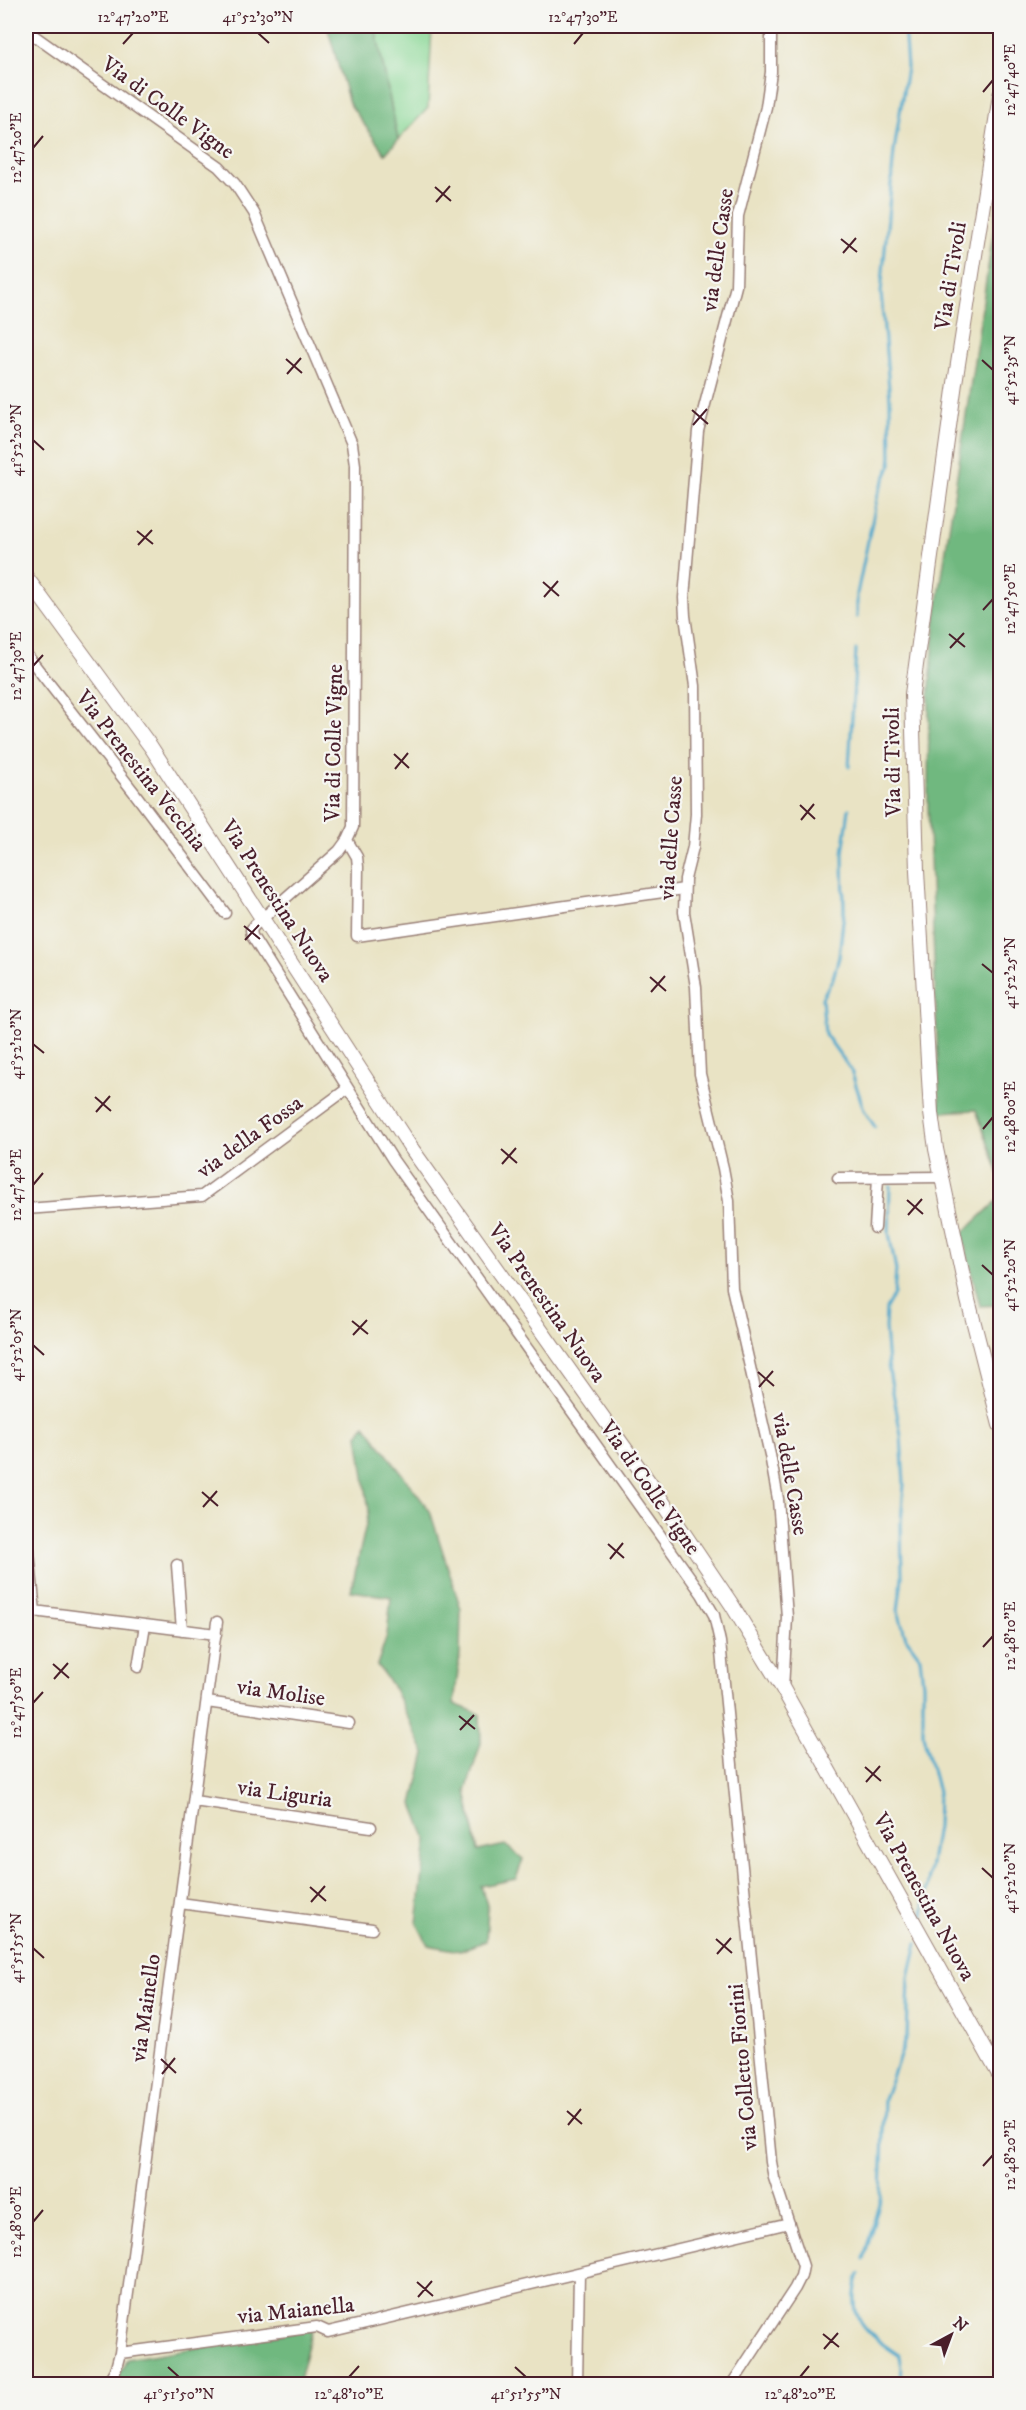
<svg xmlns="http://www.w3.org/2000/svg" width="1026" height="2410" viewBox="0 0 1026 2410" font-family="'IM FELL DW Pica',serif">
<rect width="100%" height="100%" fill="#f6f6f2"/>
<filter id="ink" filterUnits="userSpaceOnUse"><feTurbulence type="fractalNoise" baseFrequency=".0167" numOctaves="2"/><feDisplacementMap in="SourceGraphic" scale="12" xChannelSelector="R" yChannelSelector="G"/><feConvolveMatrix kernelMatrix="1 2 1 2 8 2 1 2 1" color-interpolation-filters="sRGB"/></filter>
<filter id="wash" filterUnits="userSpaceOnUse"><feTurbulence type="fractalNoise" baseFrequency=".008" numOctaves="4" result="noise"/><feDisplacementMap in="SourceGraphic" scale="24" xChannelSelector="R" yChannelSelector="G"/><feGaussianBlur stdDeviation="1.35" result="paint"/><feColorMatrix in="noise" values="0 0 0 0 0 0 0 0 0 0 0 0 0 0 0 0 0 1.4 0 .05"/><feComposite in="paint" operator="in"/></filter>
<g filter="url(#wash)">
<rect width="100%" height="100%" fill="#e9e3c4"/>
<!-- green -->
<path fill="#8ad896" stroke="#6a7c60" stroke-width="1.5" d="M375,26H432L428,108L398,140Z"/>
<!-- forest -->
<path fill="#6fb87f" stroke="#5c6c55" stroke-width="1.5" d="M327,26H375L398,140L385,154L349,103Z
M1000,187V1177L976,1110L940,1112L928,805L929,698L936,616Z
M1000,1198V1305L980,1306L962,1234Z
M365,1425L430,1511L461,1609L460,1654L454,1704L480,1714L481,1743L466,1791L478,1851L505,1845L523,1859L516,1879L481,1886L488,1908L486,1941L460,1951L428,1945L417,1923L427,1840L413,1804L425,1753L393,1687L377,1665L387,1635L391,1597L351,1591L369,1511L358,1435Z
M312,2329L298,2384H115L127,2359Z"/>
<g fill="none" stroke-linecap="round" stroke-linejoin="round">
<!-- stream -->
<path stroke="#4ea8cc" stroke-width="3" d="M857,617V594L869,536L878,494L891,464L890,400L881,293L894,151L907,67L904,26
M849,767L856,650
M849,809L843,853L844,912L839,957L833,978L822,998L825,1034L851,1070L864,1110L875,1127
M890,1185L889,1233L896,1270L894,1294L886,1308L885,1328L888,1365L901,1435L904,1484L901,1523L902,1577L898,1611L906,1638L920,1657L923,1684V1735L938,1792L937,1826L922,1920
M864,2259L881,2196L884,2099L907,2037L909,1978L917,1943
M859,2274C845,2320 866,2333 900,2356L902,2368L900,2384"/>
</g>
</g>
<g filter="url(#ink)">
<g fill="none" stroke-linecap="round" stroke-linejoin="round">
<defs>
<path id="minor" d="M771,26V72L766,107L738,216L736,286L698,431L684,598L685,616L695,686L696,814L693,847L685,879L684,912L696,987L700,1074L723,1168L729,1201L732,1288L770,1455L778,1499L787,1617L783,1689
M26,30L219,167L235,184L254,213L352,444L355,465L353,827L347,840L339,851L255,925L251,930L252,936L393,1160L702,1594L714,1615L720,1642L771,2162L774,2178L803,2266L801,2276L795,2288L732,2384
M26,654L133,791L225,913
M347,840L357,857L358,867L357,936L684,889
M838,1178L942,1177
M26,1209L202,1196L347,1089
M875,1228L878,1178
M26,1522L35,1612
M177,1565L182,1630
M26,1610L216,1634
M138,1667L145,1625
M207,1702L349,1723
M194,1801L371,1827
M180,1903L372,1929
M120,2353L317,2327L328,2332L789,2223
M107,2384L116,2368L120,2353L217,1622
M577,2384L579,2273"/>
<path id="major" d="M1000,95L955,383L912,694L917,871L931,1113L936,1149L968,1300L1000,1425
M26,577L151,747L409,1145L654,1489L732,1605L783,1689L1000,2076"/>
</defs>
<!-- minor casing -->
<use href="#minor" stroke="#9a8178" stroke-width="13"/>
<!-- major casing -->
<use href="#major" stroke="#9a8178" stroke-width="16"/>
<!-- minor -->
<use href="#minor" stroke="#fff" stroke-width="10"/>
<!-- major -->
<use href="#major" stroke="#fff" stroke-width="14"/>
</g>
</g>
<!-- ticks -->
<path fill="none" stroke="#4a1f2b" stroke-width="2" d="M258,33L269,43M123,44L133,33M574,44L583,33M983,92L993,80M33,148L43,136M435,187L451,201M436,202L450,186M841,239L857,252M843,253L856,238M286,359L302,373M982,360L993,370M287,374L301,358M692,410L708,424M693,425L707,409M33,440L44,450M137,531L153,544M138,545L152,530M543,582L559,596M544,597L558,581M983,610L993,599M949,634L965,647M950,648L964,633M33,666L43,655M394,754L409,768M395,769L408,753M800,805L815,819M801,820L814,804M244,926L260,939M245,940L259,925M982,964L993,973M650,977L666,991M651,992L665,976M33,1044L44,1053M95,1097L111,1111M96,1112L110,1096M983,1129L993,1117M501,1149L517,1163M502,1164L516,1148M33,1185L43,1173M907,1200L923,1214M908,1215L922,1199M982,1265L993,1275M352,1321L368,1334M353,1335L367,1320M33,1345L44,1355M758,1372L774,1386M759,1387L773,1371M202,1492L218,1506M203,1507L217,1491M608,1544L624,1558M610,1559L623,1543M983,1647L993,1636M53,1664L69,1678M54,1679L68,1663M33,1703L43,1692M459,1716L475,1729M460,1730L474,1715M865,1767L881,1781M866,1782L880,1766M982,1868L993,1878M310,1887L326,1901M311,1902L325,1886M716,1939L732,1953M33,1948L44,1958M717,1954L731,1938M161,2059L176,2073M162,2074L175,2058M567,2111L582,2124M568,2125L581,2109M983,2166L993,2155M33,2222L43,2210M417,2282L433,2296M418,2297L432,2281M823,2334L839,2347M824,2349L838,2333M168,2367L179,2377M515,2367L526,2377M349,2377L359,2366M800,2377L809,2366"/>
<g text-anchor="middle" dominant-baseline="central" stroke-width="4.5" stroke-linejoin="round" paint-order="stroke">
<!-- street labels -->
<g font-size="22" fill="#4a1f2b" stroke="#f6f6f2">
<text transform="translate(168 108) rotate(36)">Via di Colle Vigne</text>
<text transform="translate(718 250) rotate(-82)">via delle Casse</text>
<text transform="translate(951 276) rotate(-81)">Via di Tivoli</text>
<text transform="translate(334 743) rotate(-89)">Via di Colle Vigne</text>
<text transform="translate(893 762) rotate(-91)">Via di Tivoli</text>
<text transform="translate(141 771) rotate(52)">Via Prenestina Vecchia</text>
<text transform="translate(671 838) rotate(-86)">via delle Casse</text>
<text transform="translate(277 901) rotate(57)">Via Prenestina Nuova</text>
<text transform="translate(250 1137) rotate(-36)">via della Fossa</text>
<text transform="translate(547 1303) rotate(55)">Via Prenestina Nuova</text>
<text transform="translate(790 1474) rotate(80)">via delle Casse</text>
<text transform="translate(650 1488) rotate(55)">Via di Colle Vigne</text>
<text transform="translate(281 1693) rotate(8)">via Molise</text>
<text transform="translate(285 1794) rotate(8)">via Liguria</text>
<text transform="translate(924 1897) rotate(61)">Via Prenestina Nuova</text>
<text transform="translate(146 2008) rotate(-82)">via Mainello</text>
<text transform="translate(743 2067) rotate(-95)">via Colletto Fiorini</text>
<text transform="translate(296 2311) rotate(-6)">via Maianella</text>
</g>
</g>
<!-- margin -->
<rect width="1026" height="2410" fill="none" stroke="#f6f6f2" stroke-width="66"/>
<!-- north arrow -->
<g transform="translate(951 2335) rotate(41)" stroke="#f6f6f2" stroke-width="4.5" paint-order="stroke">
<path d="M0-4.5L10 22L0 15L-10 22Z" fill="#4a1f2b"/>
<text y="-9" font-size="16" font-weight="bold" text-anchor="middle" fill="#4a1f2b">N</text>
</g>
<rect x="33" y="33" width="960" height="2344" fill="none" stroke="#4a1f2b" stroke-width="2"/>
<g font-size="15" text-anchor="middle" fill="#4a1f2b">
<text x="133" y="22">12°47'20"E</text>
<text x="258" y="22">41°52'30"N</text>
<text x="583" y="22">12°47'30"E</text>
<text transform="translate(1010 80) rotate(-90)" y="5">12°47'40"E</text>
<text transform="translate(16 148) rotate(-90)" y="5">12°47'20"E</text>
<text transform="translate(1010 370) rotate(-90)" y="5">41°52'35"N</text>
<text transform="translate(16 440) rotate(-90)" y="5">41°52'20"N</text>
<text transform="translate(1010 599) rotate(-90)" y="5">12°47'50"E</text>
<text transform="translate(16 666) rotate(-90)" y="5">12°47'30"E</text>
<text transform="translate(1010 973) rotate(-90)" y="5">41°52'25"N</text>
<text transform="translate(16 1044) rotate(-90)" y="5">41°52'10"N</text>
<text transform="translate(1010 1117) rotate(-90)" y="5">12°48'00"E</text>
<text transform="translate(16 1185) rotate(-90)" y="5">12°47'40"E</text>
<text transform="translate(1010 1275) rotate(-90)" y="5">41°52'20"N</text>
<text transform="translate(16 1345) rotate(-90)" y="5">41°52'05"N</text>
<text transform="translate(1010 1636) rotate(-90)" y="5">12°48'10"E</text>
<text transform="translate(16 1703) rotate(-90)" y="5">12°47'50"E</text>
<text transform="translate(1010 1878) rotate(-90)" y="5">41°52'10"N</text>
<text transform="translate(16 1948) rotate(-90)" y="5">41°51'55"N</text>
<text transform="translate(1010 2155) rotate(-90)" y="5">12°48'20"E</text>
<text transform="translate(16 2222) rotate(-90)" y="5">12°48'00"E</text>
<text x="179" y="2399">41°51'50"N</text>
<text x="349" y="2399">12°48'10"E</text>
<text x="526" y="2399">41°51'55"N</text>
<text x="800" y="2399">12°48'20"E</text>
</g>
</svg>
